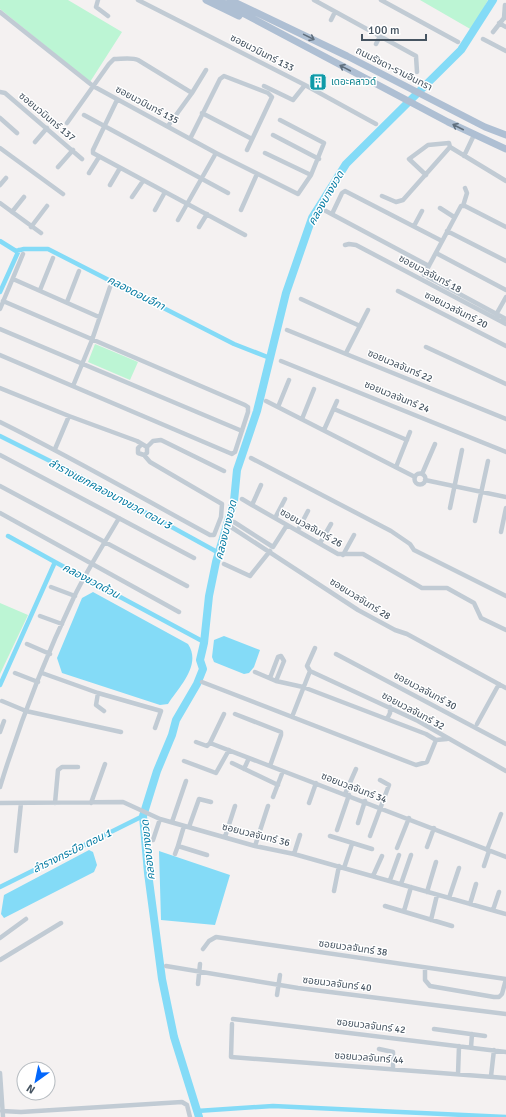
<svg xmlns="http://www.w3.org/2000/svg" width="506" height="1117" viewBox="0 0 506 1117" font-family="Signika,'Noto Sans Thai',sans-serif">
<rect width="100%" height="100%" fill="#f4f1f1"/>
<!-- green -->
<path fill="#bcf5d4" d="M0,0H68L122,32L90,82L0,9Z
M420,0H488L472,30Z
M95,344L138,362L130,380L88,362Z
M0,603L28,615L0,674Z"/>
<!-- water -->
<path fill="#84dbf7" d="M93,592L188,644C202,665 179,687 168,704L160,705L62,673L57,658L82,598Z
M224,636L260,650L254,667L249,673L244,674L214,662L212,657L214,640Z
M89,850L93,852L97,865L94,872L4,918L1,914L4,895Z
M159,851L230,875L215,925L161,920Z"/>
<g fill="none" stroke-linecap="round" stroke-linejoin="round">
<!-- canal -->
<path stroke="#84dbf7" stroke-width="4.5" d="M0,241L16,251L24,249H48L234,344L270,358
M0,292L19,250
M0,436L70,471L219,553
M8,536L55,562
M0,685L55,562L204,642
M0,887L143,816
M197,1111L273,1106L506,1117"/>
<!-- river -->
<path stroke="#84dbf7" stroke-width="8" d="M199,1117L174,1037L162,979L148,873L143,816L157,771L172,735L176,720L197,684L203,669L200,660L204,643L209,596L216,562L234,501L237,470L257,411L286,293L312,218L346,164L461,50L493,0"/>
<!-- minor -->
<path stroke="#c1cbd4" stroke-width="4.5" d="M98,0L96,7L108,16
M138,0L305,85L376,124
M314,0L416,56L417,72
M381,0L458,42
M0,12L93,86L216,153L298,194L311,175L324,143L280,120
M504,18L505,5
M331,20L335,12
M499,23L506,27
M493,32L504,18H506
M483,39L506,51
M376,44L380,36
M264,86L293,100L305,85
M0,92L5,93L82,159
M117,100L93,150V153L245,235
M202,113L252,139
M84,115L228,193
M0,118L17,133
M67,123L109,64L114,59C121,59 132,57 138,60L192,93
M168,126L192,93L206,70
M273,135L319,159
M190,139L220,79L224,76L268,93L272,97L247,150
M35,142L47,128
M0,148L63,194
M265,153L311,175
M464,156L474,135
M58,167L73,150
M89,173L99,157
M426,175L409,159L428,145L449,143L450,147L506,181
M0,185L6,178
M110,185L120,168
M382,196L396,202L403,200L450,147
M132,197L143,181
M0,203L41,233
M463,206L467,193L465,188
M440,208L454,217
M155,210L165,192
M241,210L257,174
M324,210L429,266
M12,212L24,197
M332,214L342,193L345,191L442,241
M178,220L216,153
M414,226L422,211
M31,227L47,206
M199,227L207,214
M447,231L506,261
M345,245L349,244L356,245L506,324
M436,253L506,290
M424,275L461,206H465L506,227
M428,277L506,319
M13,279L99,317
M40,290L53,258
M398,291L506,346
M301,299L360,326
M67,302L79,271
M0,309L23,254
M497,313L506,297
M0,329L242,431
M287,330L506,419
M426,347L506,384
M346,353L368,310
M0,355L232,454L235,452L248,412V407L245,405L3,301
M281,361L506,452
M73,386L92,340L110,287
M0,388L69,416L137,441L147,447V453L144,455L138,453V448L141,445
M266,401L415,477
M278,407L289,380
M334,409L407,440
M302,419L314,389
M0,422C71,457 140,497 210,535H214L221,517L222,504L150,462L144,455
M324,430L337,401
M147,447L153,441L161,440L224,471
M55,449L69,416
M0,455L194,558
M251,458L391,531L410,544L414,550L506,596
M396,467L410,432
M414.5 479a5.5 5.5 0 1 1 11 0a5.5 5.5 0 1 1-11 0Z
M422,474L435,444
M425,480L506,497
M261,485L252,505L338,554H363L422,588H447L474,603L481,618L506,630
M0,486L187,586
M242,499L252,505
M450,508L462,450
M0,513L179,612
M275,518L285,499
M475,521L488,461
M234,522L273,547L287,525
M231,527L358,610L395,630L407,634L506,688
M298,530L308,511
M501,532L506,508
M320,543L331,524
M343,555L354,535
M224,564L250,576L270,551
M51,587L75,596
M40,616L62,624
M27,644L50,654
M336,654L506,744
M310,671L418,721L506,771
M255,672L276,681L303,687L426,734L436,740
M15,673L38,682
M42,673L98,693L161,711L155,728
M270,678L278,657L281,656L284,661L276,681
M202,682L416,765L427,762L436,740L447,739
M98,693L96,705L104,711
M2,701L26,711L121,732
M235,714L281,732V735L270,766
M292,717L310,671L307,666L315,648
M387,719L390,713V707
M477,724L499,684
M0,732L4,721
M196,742L207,746L210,743L506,857
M210,743L224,714
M184,761L216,773L229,750
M232,763L278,785
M244,769L249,758
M0,787C20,722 45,658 74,597C87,570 104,544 119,518
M345,794L356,769
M273,797L283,771
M0,803L123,802L160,819L255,846L294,854L506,914
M55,803L58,770L62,767H78
M91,803L105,764
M309,803L316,783
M172,822L186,781
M358,823L365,801
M184,826L178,846L207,855
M189,827L199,799L211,802
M337,830L349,795
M330,836L372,849
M370,836L389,785L380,780
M225,837L235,806
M153,840L160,819
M255,846L268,806
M427,847L434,828
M397,848L409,818
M487,850L501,814
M16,851L21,803
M175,854L178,846
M294,854L300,835
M484,866L489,851
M344,868L352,844
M373,876L382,856
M390,880L399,855
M401,884L411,855
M334,891L339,866
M427,892L436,862
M449,898L459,868
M470,904L476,884
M385,906L452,926
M493,910L499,892
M404,911L411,887
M431,920L437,895
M0,938L26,919
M203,949L209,941L216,937L506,979L502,994L499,997H494L430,986L425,980V968
M0,960L61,923
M166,966L298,988L506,1014
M198,984L200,964
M277,995L280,975
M233,1019L506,1052
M232,1024L231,1057L506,1078
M434,1029L485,1036
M471,1047L472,1034
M379,1049L393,1052V1069
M0,1073L3,1117
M458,1074L459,1046
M491,1076L494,1050
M2,1111L21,1112L182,1102L187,1105L190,1117"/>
<!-- primary -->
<path stroke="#aebfd3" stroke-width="7" d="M206,0L239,16
M218,0L448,122L506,149
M230,0L347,56L485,127L506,135"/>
</g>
<!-- one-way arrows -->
<defs><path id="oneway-shaft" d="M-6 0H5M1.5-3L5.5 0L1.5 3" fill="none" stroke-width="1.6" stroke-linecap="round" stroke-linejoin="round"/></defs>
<g stroke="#606f7e">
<use href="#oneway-shaft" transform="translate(309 37) rotate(26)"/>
<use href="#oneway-shaft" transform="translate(345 68) rotate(-152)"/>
<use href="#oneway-shaft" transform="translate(458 127) rotate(-153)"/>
</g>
<!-- icons -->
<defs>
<symbol id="building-square" viewBox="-11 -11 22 22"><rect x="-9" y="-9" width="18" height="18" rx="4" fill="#0f9aa8" stroke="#fff"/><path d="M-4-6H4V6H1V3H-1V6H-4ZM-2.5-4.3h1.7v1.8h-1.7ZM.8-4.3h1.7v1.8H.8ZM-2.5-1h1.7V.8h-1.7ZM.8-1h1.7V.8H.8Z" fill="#fff"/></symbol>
</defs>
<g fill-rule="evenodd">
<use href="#building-square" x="308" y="72" width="20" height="20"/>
</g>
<g text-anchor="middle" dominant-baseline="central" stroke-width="3" stroke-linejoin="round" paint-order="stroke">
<!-- street labels -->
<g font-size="10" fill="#465461" stroke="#fff">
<text transform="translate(262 53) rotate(27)">ซอยนวมินทร์ 133</text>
<text transform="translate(394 69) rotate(27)">ถนนรัชดา-รามอินทรา</text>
<text transform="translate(147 105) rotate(28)">ซอยนวมินทร์ 135</text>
<text transform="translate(47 117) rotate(40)">ซอยนวมินทร์ 137</text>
<text transform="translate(430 274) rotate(28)">ซอยนวลจันทร์ 18</text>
<text transform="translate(456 310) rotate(27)">ซอยนวลจันทร์ 20</text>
<text transform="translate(400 366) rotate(23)">ซอยนวลจันทร์ 22</text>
<text transform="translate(397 397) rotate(22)">ซอยนวลจันทร์ 24</text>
<text transform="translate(311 528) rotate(29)">ซอยนวลจันทร์ 26</text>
<text transform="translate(360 599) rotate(32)">ซอยนวลจันทร์ 28</text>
<text transform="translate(425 691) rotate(28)">ซอยนวลจันทร์ 30</text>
<text transform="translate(413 711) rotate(28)">ซอยนวลจันทร์ 32</text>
<text transform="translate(354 788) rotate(21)">ซอยนวลจันทร์ 34</text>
<text transform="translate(256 835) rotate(14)">ซอยนวลจันทร์ 36</text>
<text transform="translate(353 948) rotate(8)">ซอยนวลจันทร์ 38</text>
<text transform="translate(337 984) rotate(7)">ซอยนวลจันทร์ 40</text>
<text transform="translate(371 1026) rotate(7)">ซอยนวลจันทร์ 42</text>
<text transform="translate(369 1058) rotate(4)">ซอยนวลจันทร์ 44</text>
</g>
<!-- culture labels -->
<g font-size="10" fill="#0d838f" stroke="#fff" text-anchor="start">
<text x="331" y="82">เดอะคลาวด์</text>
</g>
<!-- water labels -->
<g font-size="11" font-style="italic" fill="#037aa2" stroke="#fff">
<text transform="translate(326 198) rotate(-60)">คลองบางขวด</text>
<text transform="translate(136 293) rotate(27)">คลองดอนอีกา</text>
<text transform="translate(110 494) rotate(28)">ลำรางแยกคลองบางขวด ตอน 3</text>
<text transform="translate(226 530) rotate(-76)">คลองบางขวด</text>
<text transform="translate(91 581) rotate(28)">คลองขวดด้วน</text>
<text transform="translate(148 850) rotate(-96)">คลองบางขวด</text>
<text transform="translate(72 851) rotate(-26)">ลำรางกระบือ ตอน 1</text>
</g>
</g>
<!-- north arrow -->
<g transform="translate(36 1081) rotate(213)"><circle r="19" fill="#ffffff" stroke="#b5bbc0"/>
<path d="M0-3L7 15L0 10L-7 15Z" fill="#0367fc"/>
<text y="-6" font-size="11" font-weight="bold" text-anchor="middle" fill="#465461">N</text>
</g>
<!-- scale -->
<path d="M362 34v6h64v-6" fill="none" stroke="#465461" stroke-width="2"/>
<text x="368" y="34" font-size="12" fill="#465461" stroke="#ffffff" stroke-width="3" paint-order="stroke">100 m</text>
</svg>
